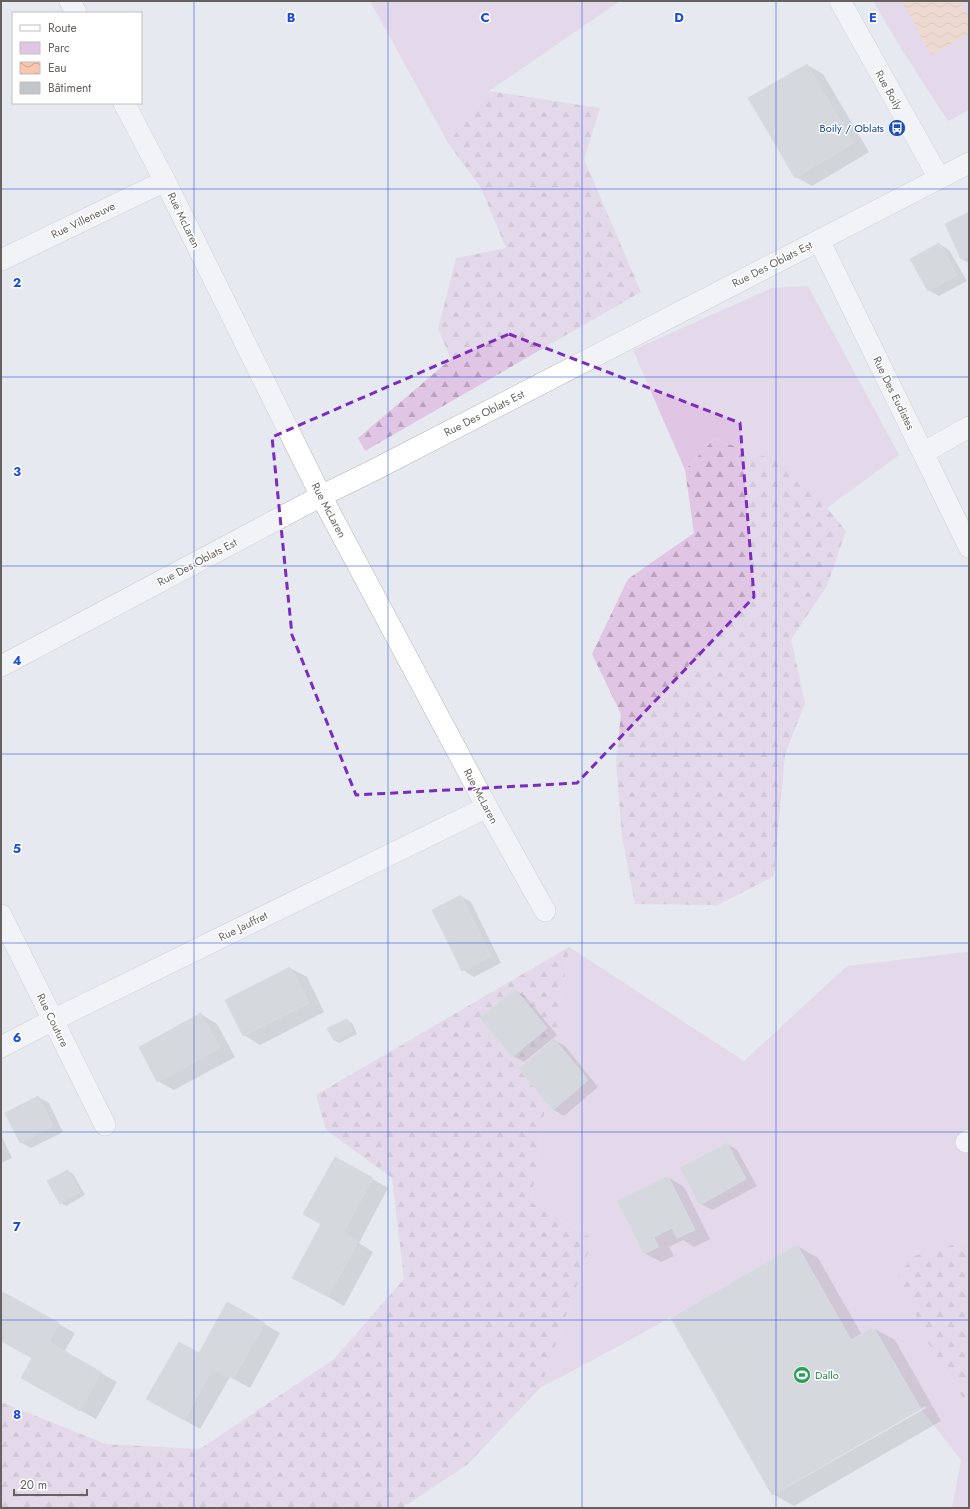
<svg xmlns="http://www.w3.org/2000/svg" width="970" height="1509" viewBox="0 0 970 1509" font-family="Jost,sans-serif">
<defs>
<pattern id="forest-firs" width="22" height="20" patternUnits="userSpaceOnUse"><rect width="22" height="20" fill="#e1c5e4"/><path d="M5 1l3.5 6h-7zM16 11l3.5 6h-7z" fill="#baa3bc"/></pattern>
<pattern id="water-waves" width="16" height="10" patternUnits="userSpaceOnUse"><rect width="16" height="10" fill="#f9c5ac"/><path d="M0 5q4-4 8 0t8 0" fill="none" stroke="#cda38f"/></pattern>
</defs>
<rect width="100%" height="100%" fill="#e6e9ef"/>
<!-- green -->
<path fill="#e1c5e4" d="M370,1H620L489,91L448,143Z
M873,1H969V110L948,121L902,50Z
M808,286L899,455L827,508L793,466L714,439L685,470L633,350L772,288Z
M569,947L744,1061L847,966L966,952L969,951V1240L914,1256L928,1343L969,1408V1508H952L961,1460L921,1409L874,1327L851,1340L797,1245C712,1294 628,1343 541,1387L593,1239L531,1202Z"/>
<!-- forest -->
<path fill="url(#forest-firs)" d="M489,91L600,108L584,159L641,292L365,451L358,438L451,359L438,329L456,258L506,248L481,188L448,143Z
M714,439L793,466L846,531L827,586L791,639L805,703L785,754L774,876L718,905L635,904L622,837L616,763L621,714L592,654L628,579L694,533L685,470Z
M569,947L531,1202L593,1239L541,1387L468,1464L402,1508H1V1402L106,1444L200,1449L334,1359L404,1279L392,1178L326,1130L316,1095Z
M969,1240V1408L928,1343L898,1275L914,1256Z"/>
<!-- water -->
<path fill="url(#water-waves)" d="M902,1H960L969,17V34L931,55Z"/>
<!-- shadow -->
<path fill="#0003" fill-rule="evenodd" d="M807,65L823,74L869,152L812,186L796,177Z
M969,213V263L962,259L946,224Z
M939,244L949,250L967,281L939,296L928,290Z
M461,896L471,902L501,963L474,977L463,970Z
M290,968L307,977L324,1012L260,1045L244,1035L226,1000Z
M515,990L525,996L557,1035L524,1062L513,1056L482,1018Z
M201,1014L217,1024L235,1057L174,1090L158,1081Z
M347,1020L352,1023L357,1034L339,1043L334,1040Z
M554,1040L565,1046L598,1087L564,1116L554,1110Z
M38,1097L49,1103L63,1132L31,1148L20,1142Z
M1,1135L12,1158L1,1163Z
M727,1144L737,1150L757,1186L712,1210L701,1204Z
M68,1171L73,1174L85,1195L66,1206L61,1203Z
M668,1177L684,1187L710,1239L694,1247L683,1240L669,1247L674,1256L661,1262L644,1253Z
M372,1179L388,1188L359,1243L373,1252L344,1306L309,1286Z
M797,1246L818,1258L862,1335L873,1328L895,1340L941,1421L794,1506L773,1494ZM925,1406L926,1408L782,1490V1488Z
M3,1293L75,1333L64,1352L117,1382L96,1419L38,1387L33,1358L1,1340V1298Z
M228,1303L280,1333L250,1388L230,1377L200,1429L148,1399L199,1354Z"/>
<!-- building -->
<path fill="#c2c5ca" stroke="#c5cbd3" d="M807,64L853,143L795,178L748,98Z
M969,212V256L961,259L945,224Z
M939,243L957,275L928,291L910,259Z
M461,895L491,956L462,971L432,910Z
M290,967L309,1003L243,1036L225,1000Z
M515,989L547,1028L512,1057L480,1018Z
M201,1013L220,1048L157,1082L139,1047Z
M347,1019L353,1031L334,1041L327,1028Z
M554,1039L588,1080L553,1110L519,1069Z
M38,1096L53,1126L20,1143L5,1113Z
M727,1143L746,1179L700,1205L680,1168Z
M335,1157L373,1178L343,1233L358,1242L328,1297L292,1278L321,1224L303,1214Z
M68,1170L80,1192L60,1204L47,1181Z
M668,1176L695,1230L677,1238L672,1228L654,1237L658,1247L644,1254L617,1201Z
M797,1245L851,1340L873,1327L921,1409L772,1495L671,1318Z
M3,1292L59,1323L49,1342L101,1372L80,1411L21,1378L32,1358L1,1341V1296Z
M227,1302L265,1323L233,1379L213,1368L184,1420L146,1399L179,1342L199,1353Z"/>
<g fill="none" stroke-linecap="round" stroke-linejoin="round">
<defs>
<path id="minor" d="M70,1L76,13
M840,1L939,178
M124,103L165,181L321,496L487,807L545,911
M819,240L969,547
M1,260L165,181
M923,453L969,427
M1,666L321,496L374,470L969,163
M1,915L105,1125
M1,1047L53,1020L487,807
M966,1142L969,1140"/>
</defs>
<!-- minor casing -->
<use href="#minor" stroke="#b7b4b1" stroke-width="22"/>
<!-- minor -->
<use href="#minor" stroke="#fff" stroke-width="21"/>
</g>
<!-- marked area -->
<path d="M0 0H970V1509H0ZM509,334L740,423L754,597L577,783L356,795L292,635L272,437Z" fill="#e6e9ef" fill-opacity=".55" fill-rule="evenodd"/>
<path fill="none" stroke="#7b2cbf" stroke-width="3" stroke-dasharray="8 5" stroke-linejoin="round" d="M509,334L740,423L754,597L577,783L356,795L292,635L272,437Z"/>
<!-- grid -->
<path fill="none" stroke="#1d4ed8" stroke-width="1" stroke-opacity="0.55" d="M194,1V1508M388,1V1508M582,1V1508M776,1V1508M1,189H969M1,377H969M1,566H969M1,754H969M1,943H969M1,1132H969M1,1320H969"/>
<!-- icons -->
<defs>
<symbol id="bus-disc" viewBox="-11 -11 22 22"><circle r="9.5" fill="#1a4fb4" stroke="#fff"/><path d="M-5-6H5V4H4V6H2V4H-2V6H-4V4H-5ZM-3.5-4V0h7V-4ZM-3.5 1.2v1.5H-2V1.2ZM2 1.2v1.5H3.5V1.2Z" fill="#fff"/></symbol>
<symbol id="stadium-disc" viewBox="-11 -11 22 22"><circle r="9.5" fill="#2e9e5b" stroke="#fff"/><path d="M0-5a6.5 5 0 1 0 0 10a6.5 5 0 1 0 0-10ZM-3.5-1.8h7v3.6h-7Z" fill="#fff"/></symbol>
</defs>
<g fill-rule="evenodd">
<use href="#bus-disc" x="887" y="118" width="20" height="20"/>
<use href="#stadium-disc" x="792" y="1365" width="20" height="20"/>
</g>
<g text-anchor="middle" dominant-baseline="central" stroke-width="3" stroke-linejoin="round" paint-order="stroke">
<!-- street labels -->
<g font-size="11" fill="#65615e" stroke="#fff">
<text transform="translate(889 90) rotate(61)">Rue Boily</text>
<text transform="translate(83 220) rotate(-26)">Rue Villeneuve</text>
<text transform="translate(184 220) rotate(64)">Rue McLaren</text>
<text transform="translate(772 264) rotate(-27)">Rue Des Oblats Est</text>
<text transform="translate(894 393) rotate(64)">Rue Des Eudistes</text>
<text transform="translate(484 413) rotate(-27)">Rue Des Oblats Est</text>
<text transform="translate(329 510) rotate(62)">Rue McLaren</text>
<text transform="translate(197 562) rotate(-28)">Rue Des Oblats Est</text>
<text transform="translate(481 796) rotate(62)">Rue McLaren</text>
<text transform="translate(243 926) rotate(-26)">Rue Jauffret</text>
<text transform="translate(53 1020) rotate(64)">Rue Couture</text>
</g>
<!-- transit labels -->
<g font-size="11" fill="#164399" stroke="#fff" text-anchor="end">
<text x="884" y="128">Boily / Oblats</text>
</g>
<!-- leisure labels -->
<g font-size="11" fill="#27864d" stroke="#fff" text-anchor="start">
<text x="815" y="1375">Dallo</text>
</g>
</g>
<g font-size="13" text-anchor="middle" font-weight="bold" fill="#1d4ed8" stroke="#fff" stroke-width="3" stroke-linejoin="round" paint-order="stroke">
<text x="291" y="22">B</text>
<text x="485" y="22">C</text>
<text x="679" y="22">D</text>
<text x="873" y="22">E</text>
<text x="17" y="287">2</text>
<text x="17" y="476">3</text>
<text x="17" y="665">4</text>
<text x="17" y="853">5</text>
<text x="17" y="1042">6</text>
<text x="17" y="1231">7</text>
<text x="17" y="1419">8</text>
</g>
<!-- border -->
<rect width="970" height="1509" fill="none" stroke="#65615e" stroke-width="4"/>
<!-- legend -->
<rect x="12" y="12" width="130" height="92" fill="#ffffff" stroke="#c1c0bf"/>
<rect x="20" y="25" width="20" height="6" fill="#ffffff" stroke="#c1c0bf"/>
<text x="48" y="32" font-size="12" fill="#65615e">Route</text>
<rect x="20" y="42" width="20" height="12" fill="#e1c5e4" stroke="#c1c0bf"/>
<text x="48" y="52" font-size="12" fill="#65615e">Parc</text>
<rect x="20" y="62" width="20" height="12" fill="url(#water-waves)" stroke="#c1c0bf"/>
<text x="48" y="72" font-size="12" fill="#65615e">Eau</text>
<rect x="20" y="82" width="20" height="12" fill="#c2c5ca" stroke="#c1c0bf"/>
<text x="48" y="92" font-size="12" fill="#65615e">Bâtiment</text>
<!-- scale -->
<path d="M14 1489v6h73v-6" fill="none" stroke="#65615e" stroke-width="2"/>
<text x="20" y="1489" font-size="12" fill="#65615e" stroke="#ffffff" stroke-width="3" paint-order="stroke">20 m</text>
</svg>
